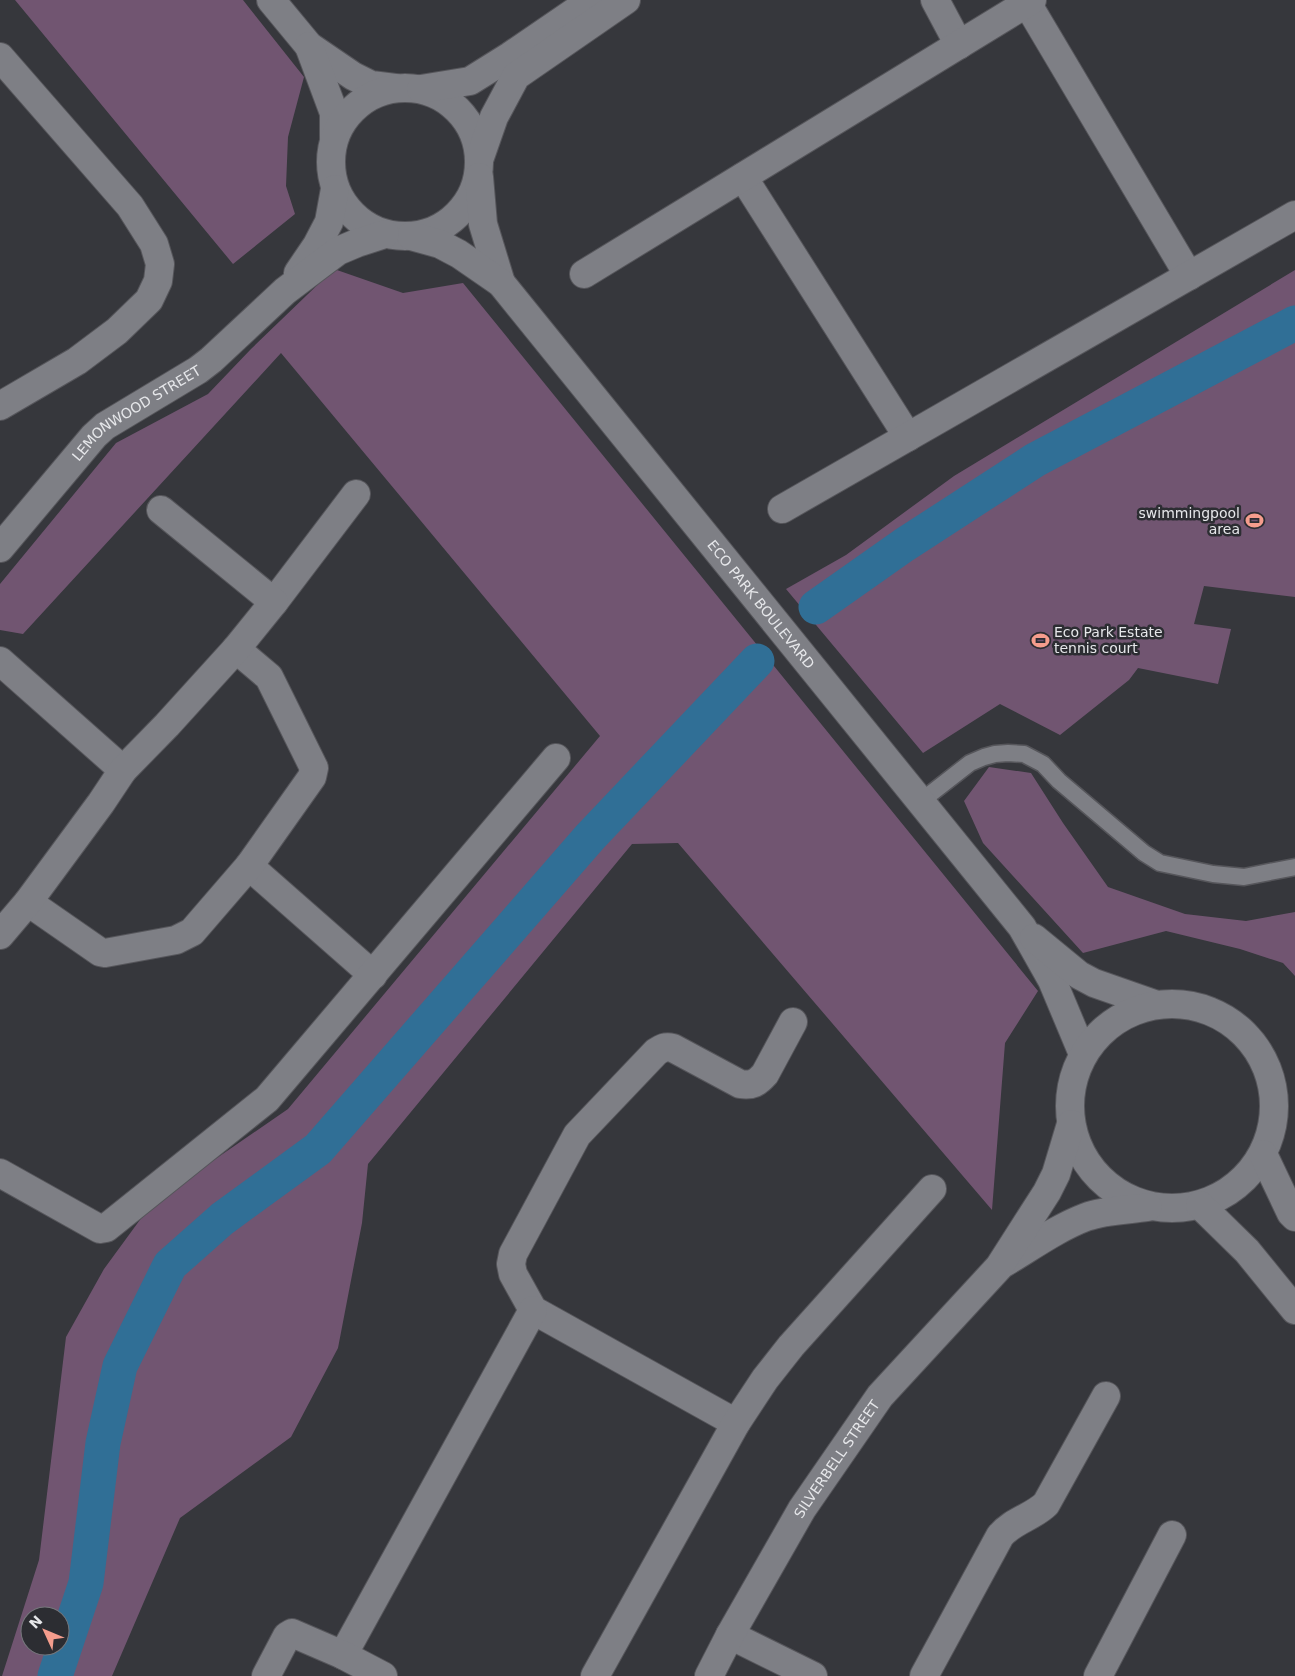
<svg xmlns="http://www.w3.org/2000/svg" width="1295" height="1676" viewBox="0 0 1295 1676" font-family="'DejaVu Sans',sans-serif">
<rect width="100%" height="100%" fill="#36373c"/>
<!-- green -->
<path fill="#715571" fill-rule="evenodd" d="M15,0H243L304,77L288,137L286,186L295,214L233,264Z
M334,269L403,293L463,283L1038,991L1005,1043L992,1210L678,843L632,844L368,1164L362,1223L338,1348L291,1437L180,1518L112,1676H2L39,1560L66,1337L104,1269L153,1202L288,1109L600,736L281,353L23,634L0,630V584L116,443L208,394L251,349ZM30,1616H60V1646H30Z
M1295,270V597L1204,586L1194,624L1231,629L1218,684L1138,668L1129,680L1060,735L1000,704L923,753L786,589L846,555L954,476Z
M989,767L1031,773L1063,823L1108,887L1185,914L1246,921L1295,912V976L1283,963L1240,949L1166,931L1083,953L983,843L964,801Z"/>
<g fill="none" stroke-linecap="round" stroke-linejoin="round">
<!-- canal -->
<path stroke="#306f96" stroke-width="35" d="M816,607L904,545L1035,460L1295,323
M55,1676L86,1583L103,1443L120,1366L170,1265L222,1219L318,1149L590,837L757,661"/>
<defs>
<path id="service" d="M920,802L970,763L984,757L995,754L1008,753L1024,754L1043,764L1059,781L1144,853L1160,863L1213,874L1244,877L1295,867"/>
<g id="minor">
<path d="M271,0L309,46L353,76L371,85L395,88"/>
<path d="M935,0L959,45"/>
<path d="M1027,3L1189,276"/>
<path d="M309,46L334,113V138"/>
<path d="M0,57L130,206L154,244L160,264L158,281L149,300L117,331L77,361L0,406"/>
<circle cx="405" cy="162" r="74"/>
<path d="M421,89L470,81L510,56L592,0"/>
<path d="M479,160L494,117L516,76L626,0"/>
<path d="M479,177L483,224L501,283"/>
<path d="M743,177L908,437"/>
<path id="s1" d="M411,236L440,244L459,254L501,283L1022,927L1052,980L1083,1054"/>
<path d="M298,273L317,245L329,222L335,189"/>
<path d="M584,274L1032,0"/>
<path d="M782,509L1295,215"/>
<path id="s2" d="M0,548L94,436L105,426L198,370L211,360L285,291L338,251L357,243L385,234"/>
<path d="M274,602L356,494"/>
<path d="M0,661L123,770"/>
<path d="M249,866L373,975"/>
<path d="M28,902L100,952L105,953L176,940L192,932L249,866L312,777L314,768L269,677L236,649"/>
<path d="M0,935L28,902L101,803L123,770L167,725L236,649L274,602L161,510"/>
<path d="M1034,938L1079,975L1094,983L1154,1004"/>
<circle cx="1172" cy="1106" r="102"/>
<path d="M1263,1154L1291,1213L1295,1217"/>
<path d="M0,1173L100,1229L106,1228L267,1099L556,758"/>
<path d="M1200,1205L1247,1251L1295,1310"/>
<path d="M1004,1263C1031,1247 1057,1228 1086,1217C1105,1210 1128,1210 1148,1207"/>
<path d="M736,1423L533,1310L513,1274L511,1264L513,1254L577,1135L656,1052C662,1048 665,1046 673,1048L740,1084C752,1086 757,1083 765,1074L793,1022"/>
<path d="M730,1635L813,1676"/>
<path d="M343,1655L533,1310"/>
<path d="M266,1676L287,1636L292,1633L343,1655L383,1676"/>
<path d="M595,1676L736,1423L765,1379L791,1346L932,1189"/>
<path id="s3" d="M709,1676L730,1635L802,1509L880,1396L999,1267L1047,1192L1056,1174L1071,1124"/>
<path d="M924,1676L1000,1536C1012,1521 1033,1517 1046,1504L1106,1396"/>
<path d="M1098,1676L1172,1535"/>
</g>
</defs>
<!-- service casing -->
<use href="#service" stroke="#56565b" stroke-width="19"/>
<!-- minor casing -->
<use href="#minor" stroke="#56565b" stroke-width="30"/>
<!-- service -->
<use href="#service" stroke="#7e7f85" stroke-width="16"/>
<!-- minor -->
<use href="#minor" stroke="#7e7f85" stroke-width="28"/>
</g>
<!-- icons -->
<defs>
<symbol id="stadium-bare" viewBox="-9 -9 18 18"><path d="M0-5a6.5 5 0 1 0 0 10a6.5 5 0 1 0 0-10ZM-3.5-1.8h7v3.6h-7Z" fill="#f59d8d" stroke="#2c2d32" stroke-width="2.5" paint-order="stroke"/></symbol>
</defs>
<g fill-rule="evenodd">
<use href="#stadium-bare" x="1242" y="508" width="25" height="25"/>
<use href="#stadium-bare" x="1028" y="628" width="25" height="25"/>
</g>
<g text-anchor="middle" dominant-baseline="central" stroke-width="5" stroke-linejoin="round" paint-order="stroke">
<!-- street labels -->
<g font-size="14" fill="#e6e7ea" stroke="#2c2d32">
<text stroke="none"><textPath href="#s2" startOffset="194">LEMONWOOD STREET</textPath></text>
<text stroke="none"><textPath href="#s1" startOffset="516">ECO PARK BOULEVARD</textPath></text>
<text stroke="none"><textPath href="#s3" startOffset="252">SILVERBELL STREET</textPath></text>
</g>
<!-- poi labels -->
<g font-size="14" fill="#e6e7ea" stroke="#2c2d32" text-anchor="end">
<text x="1240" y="513">swimmingpool<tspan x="1240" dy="16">area</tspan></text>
<text x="1054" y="632" text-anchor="start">Eco Park Estate<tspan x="1054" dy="16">tennis court</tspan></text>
</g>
</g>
<!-- north arrow -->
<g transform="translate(45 1631) rotate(314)"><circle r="24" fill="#2c2d32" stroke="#76777c"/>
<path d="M0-4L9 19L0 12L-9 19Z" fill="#f59d8d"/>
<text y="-8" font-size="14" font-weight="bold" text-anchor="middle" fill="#e6e7ea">N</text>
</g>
</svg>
